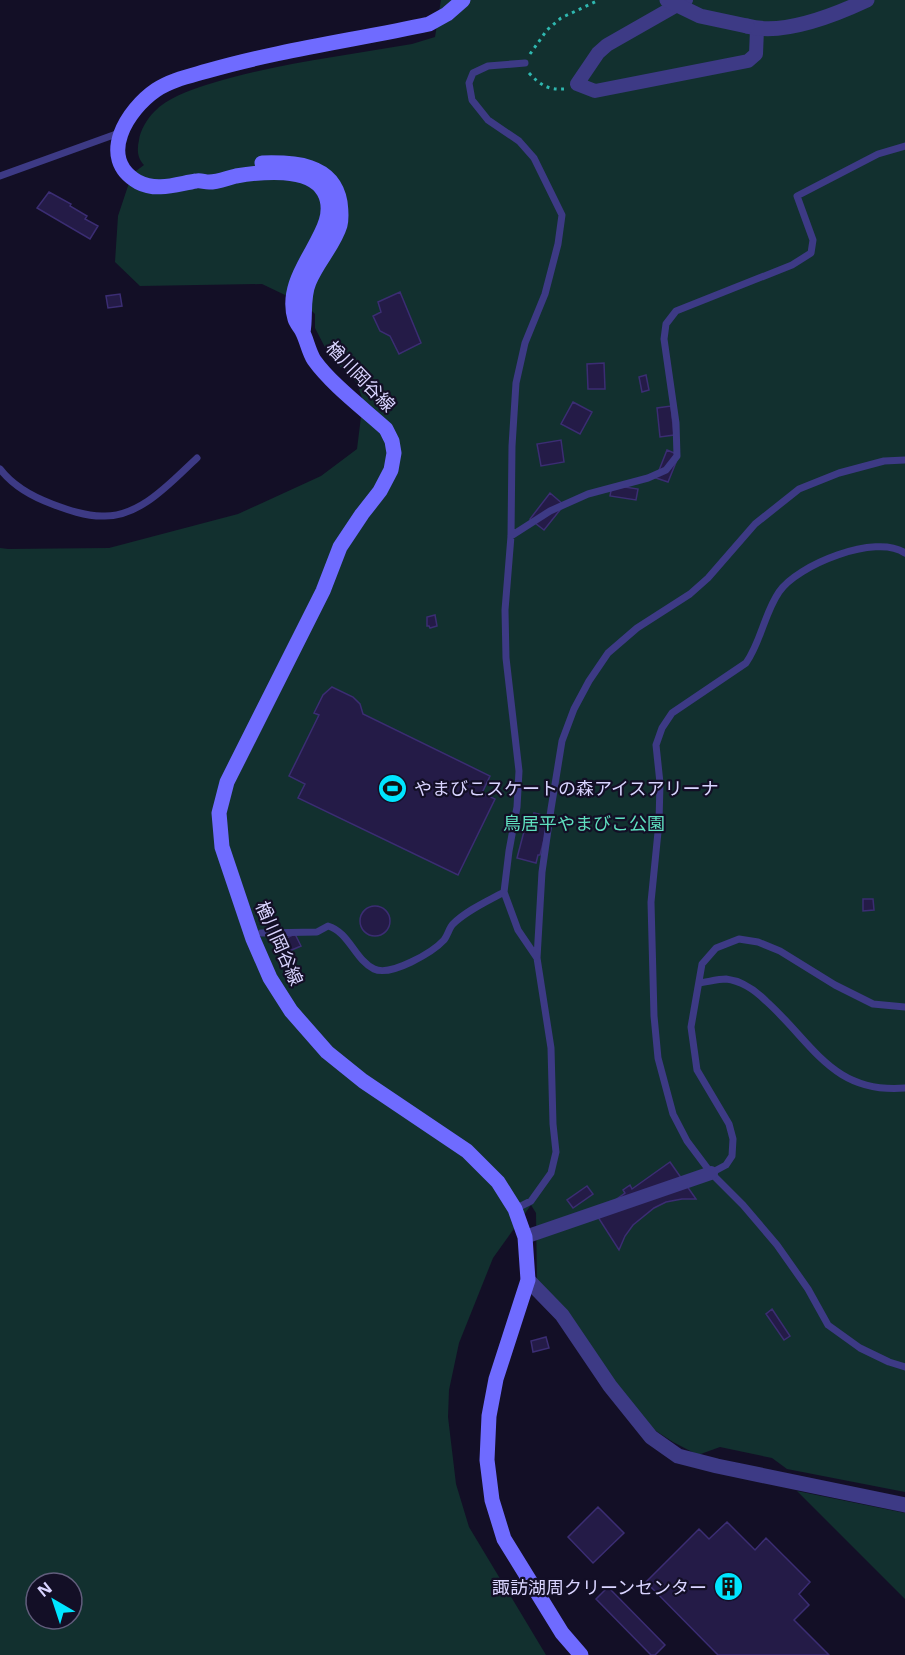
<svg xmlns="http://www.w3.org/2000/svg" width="905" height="1655" viewBox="0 0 905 1655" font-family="'Open Sans','Noto Sans JP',sans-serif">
<rect width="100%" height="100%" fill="#130f26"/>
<!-- green -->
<path fill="#12302f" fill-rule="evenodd" d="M441,0H905V1492L787,1469L772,1458L720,1447L698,1455L673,1442L653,1429L537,1282L536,1213L531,1205L493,1258L459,1343L449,1390L448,1417L456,1484L469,1527L546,1655H0V548L8,549L109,548L238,514L321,476L357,449L363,401L357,383L330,357L315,328V314L306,305L262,284L140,286L115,262L118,216L132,174L144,165C137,158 137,149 139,140C140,131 147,119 154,112C167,98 188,91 206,85C273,64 343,56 412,44L435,37ZM36,1583H72V1619H36Z
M797,1491L905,1513V1599Z"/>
<!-- building -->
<path fill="#241b47" stroke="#3b2d73" stroke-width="1.5" d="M49,192L71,204L70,206L87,216L85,219L98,226L90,239L37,208Z
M400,292L421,343L399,354L390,336L380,331L373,316L381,312L378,302Z
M120,294L122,306L108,308L106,296Z
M604,363L605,389H588L587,364Z
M646,375L649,390L642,392L639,377Z
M573,402L592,412L580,434L561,424Z
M671,406L674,435L660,437L657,408Z
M561,440L564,462L541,466L537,444Z
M667,450L679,455L668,482L656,478Z
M612,485L638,489L636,500L610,496Z
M550,493L564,505L544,530L530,519Z
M435,615L437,626L430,628L429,626H427V617Z
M332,687L353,697L360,704L363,714L490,776L482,793L495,799L458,875L298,798L305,784L289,776L319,715L314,713L323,695Z
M534,813L550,817L540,855H538L536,863L517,858L527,820L531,821Z
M863,899H873L874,910L863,911Z
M360 921a15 15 0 1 1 30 0a15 15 0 1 1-30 0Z
M295,934L301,946L287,952L282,940Z
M670,1162L696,1199H682L666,1202L654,1208L633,1225L625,1236L619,1250L596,1214L625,1193L623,1190L630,1185L632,1189Z
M587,1186L593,1194L573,1208L567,1200Z
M772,1309L790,1336L784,1340L766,1314Z
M546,1337L549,1348L533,1352L531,1341Z
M598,1507L624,1533L593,1563L568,1537Z
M727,1522L755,1550L766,1538L810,1582L799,1594L809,1605L794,1620L829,1655H718L646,1582L699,1529L709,1539Z
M608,1587L665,1645L655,1655H651L596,1599Z"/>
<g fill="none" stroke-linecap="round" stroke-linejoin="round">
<!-- path -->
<path stroke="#2fb8b0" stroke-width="3" stroke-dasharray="3 4.5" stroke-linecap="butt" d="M530,54L547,30L561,18L599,0
M529,73C540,85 548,90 564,89"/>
<!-- service -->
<path stroke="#3d3a85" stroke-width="7" d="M525,63L488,66L473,73L469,83L472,100L488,120L519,141L534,158L562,215L558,244L545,294L525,343L516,383L512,446L511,536L505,610L506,658L519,771L517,807L509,851L504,892L518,930L537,958
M0,176L119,133
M0,469C13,486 33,497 52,504C68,510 85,516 102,516C140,518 171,482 197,458
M511,536L550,511L588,494L648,478L666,470L677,456L676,423L664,339L666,324L676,311L792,265L811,253L813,240L797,196L878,154L905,146
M905,553C876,533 797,565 779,592C764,614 761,642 746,663L672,713L662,728L656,745L660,783L659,822L651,902L654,1016L658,1058L673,1114L687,1141L711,1173L743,1205L777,1245L808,1289L828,1325L860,1348L889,1362L905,1367
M261,933L317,932L328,926C349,932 355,960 374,969C391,977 433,952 444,940C448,935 449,928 453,924C467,910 488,901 504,892
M699,983C707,982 718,979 726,979C743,981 755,990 766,1001C813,1043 832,1094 905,1088
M711,1173L726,1165L732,1156L733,1139L729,1124L697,1070L691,1027L702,964L716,948L739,939L758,942L780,951L835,985L873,1004L905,1007
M515,1209L531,1201L551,1173L556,1152L553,1124L551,1048L537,958L542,872L551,809L562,741L574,709L589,681L608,653L637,628L690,594L708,578L755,524L799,489L839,473L884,461L905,460"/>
<!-- minor -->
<path stroke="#3d3a85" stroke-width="14" d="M686,0L607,45L598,53L577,84L595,91L748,61L756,54L757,29
M525,1237L711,1173"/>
<!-- tertiary -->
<path stroke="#3d3a85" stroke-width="15" d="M747,26C782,36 835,15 867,0
M528,1280L562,1315L610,1386L651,1437L678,1456L717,1466L905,1505"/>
<!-- secondary -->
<path stroke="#6f6bff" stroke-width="15" d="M463,0L447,14L429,24C355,40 280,50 207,71C190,76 171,80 156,90C128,109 96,158 138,182C157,192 177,184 196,181C201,180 204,182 209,182C218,182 227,178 236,176C260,172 310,166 324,192C345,230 280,270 295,319C296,323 300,327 302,331C307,340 308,350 314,360C331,384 364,409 386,429L392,441L394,453L391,470L380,491L362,514L340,547L323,591L227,782L219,813L222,847L253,939L270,978L291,1011L327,1052L363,1081L467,1151L498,1182L515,1209L525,1237L528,1280L496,1379L489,1416L487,1460L492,1500L504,1539L562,1633L581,1655
M262,163C293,162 333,163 340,202C341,210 342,217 340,225C334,245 317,262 309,282C302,298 306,316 303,332"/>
<!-- tertiary-bridge -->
<path stroke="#3d3a85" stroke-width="15" d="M667,0L700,16L747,26"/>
</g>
<!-- icons -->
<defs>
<symbol id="stadium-disc" viewBox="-11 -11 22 22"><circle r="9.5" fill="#00e5ff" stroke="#130f26"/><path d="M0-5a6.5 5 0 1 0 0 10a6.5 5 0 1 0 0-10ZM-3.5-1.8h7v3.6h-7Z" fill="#111"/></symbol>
<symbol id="building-disc" viewBox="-11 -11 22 22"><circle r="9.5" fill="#00e5ff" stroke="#130f26"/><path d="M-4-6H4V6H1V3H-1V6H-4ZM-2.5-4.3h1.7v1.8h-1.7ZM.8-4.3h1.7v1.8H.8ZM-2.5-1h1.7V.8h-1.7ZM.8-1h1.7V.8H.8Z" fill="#111"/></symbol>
</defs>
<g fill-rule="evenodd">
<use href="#stadium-disc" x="376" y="772" width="33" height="33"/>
<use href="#building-disc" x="712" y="1570" width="33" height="33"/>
</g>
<g text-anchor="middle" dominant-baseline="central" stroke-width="4.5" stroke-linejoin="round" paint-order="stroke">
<!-- street labels -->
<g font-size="18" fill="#d9d4ff" stroke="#130f26">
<text transform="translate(361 376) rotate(46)">楢川岡谷線</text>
<text transform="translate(280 943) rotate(66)">楢川岡谷線</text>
</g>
<!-- poi labels -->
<g font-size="18" fill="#d9d4ff" stroke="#130f26" text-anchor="start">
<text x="414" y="788">やまびこスケートの森アイスアリーナ</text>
<text x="707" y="1587" text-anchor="end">諏訪湖周クリーンセンター</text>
</g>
<!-- park labels -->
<g font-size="18" fill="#5fe0c0" stroke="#130f26">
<text x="584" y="823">鳥居平やまびこ公園</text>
</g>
</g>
<!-- north arrow -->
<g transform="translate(54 1601) rotate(321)"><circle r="28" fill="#130f26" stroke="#625e7d" stroke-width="1.5"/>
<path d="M0-4.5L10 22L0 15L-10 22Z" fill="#00e5ff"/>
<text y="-9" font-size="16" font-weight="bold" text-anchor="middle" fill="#d9d4ff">N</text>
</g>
</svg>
